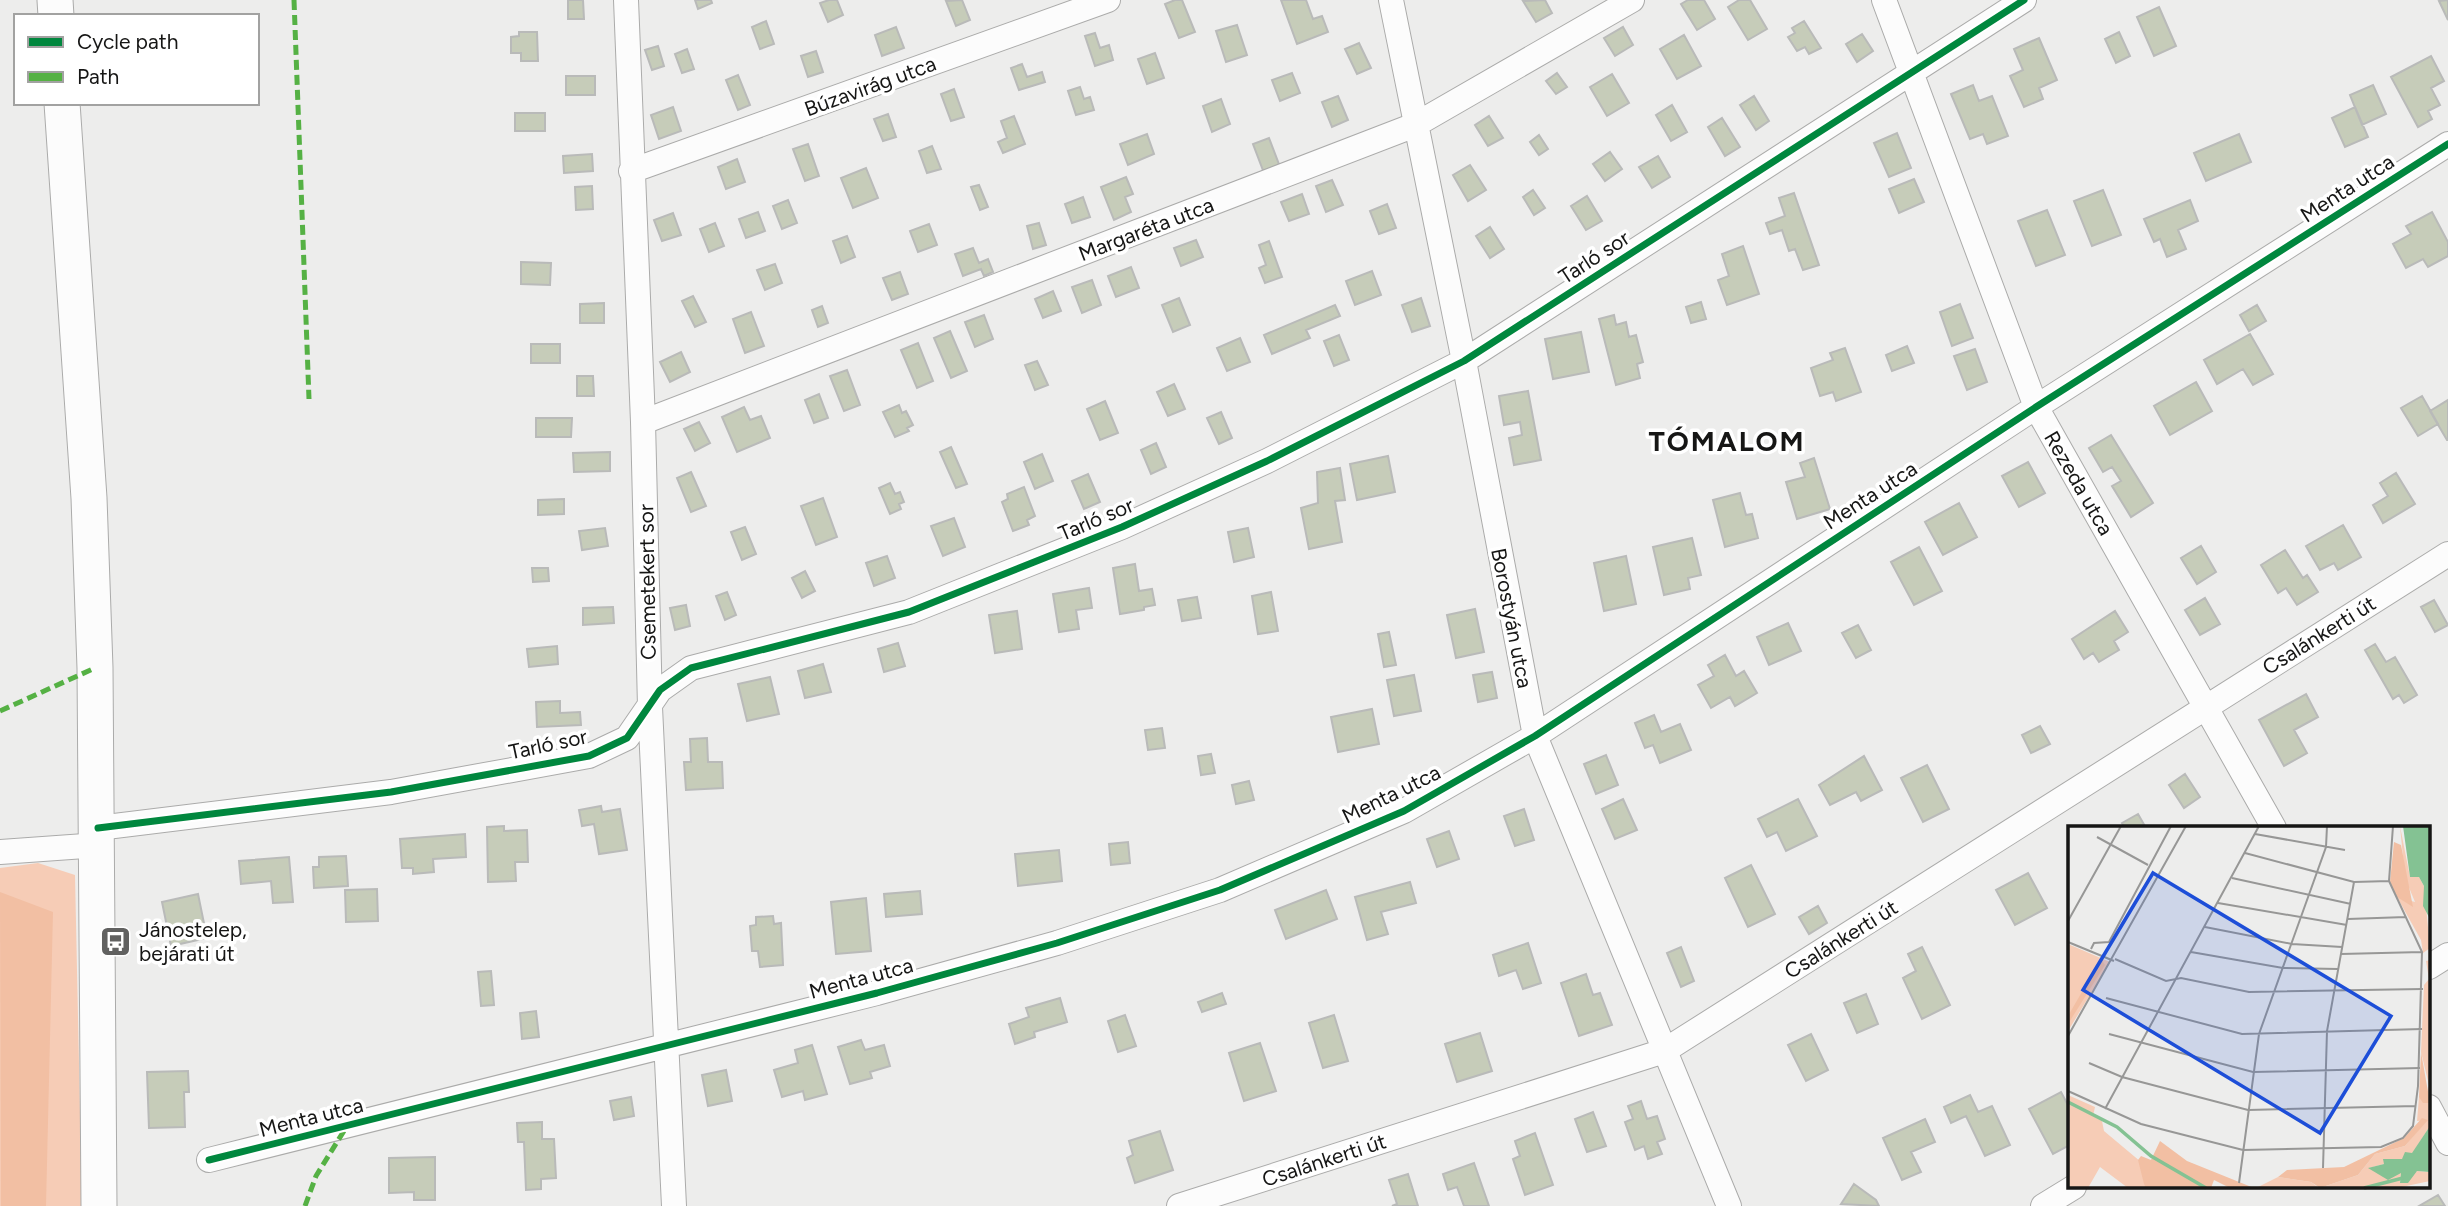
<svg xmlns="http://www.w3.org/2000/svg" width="2448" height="1206" viewBox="0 0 2448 1206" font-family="Figtree,sans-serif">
<rect width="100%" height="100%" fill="#ededec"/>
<!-- green -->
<path fill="#f6ccb6" d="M38,863L75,875L82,1206H0V868Z"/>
<!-- forest -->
<path fill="#f2bfa3" d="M0,892L53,912L46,1206H1Z"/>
<!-- building -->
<path fill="#c6ccb9" stroke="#b9bab9" stroke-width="2" d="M568,0H583L584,19H568Z
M695,0H711L712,3L698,9Z
M829,0H837L843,15L828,22L820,3Z
M962,0L970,20L956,26L946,1Z
M1175,0H1182L1195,32L1179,38L1165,4Z
M1281,0H1306L1313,19L1322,16L1328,32L1297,44Z
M1545,0L1552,13L1536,22L1523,1Z
M1688,0H1704L1715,19L1697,30L1681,4Z
M1739,0H1750L1767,29L1748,40L1728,7Z
M2448,0V20L2439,1Z
M2159,7L2176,46L2154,56L2137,17Z
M766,21L774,44L760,49L752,27Z
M1804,21L1821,48L1809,54L1805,47L1797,51L1788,37L1795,33L1792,28Z
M1237,25L1247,55L1226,62L1216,31Z
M896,27L904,48L882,56L875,35Z
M1623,27L1633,45L1615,56L1604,38Z
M519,32H537L538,61H521V53H511V37L519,36Z
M2119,32L2130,56L2116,63L2105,39Z
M1095,33L1100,48L1109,45L1113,60L1095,66L1085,36Z
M1862,34L1873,51L1857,62L1846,44Z
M1684,35L1701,66L1677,79L1660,49Z
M2039,38L2057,80L2039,88L2043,99L2024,107L2010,76L2023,70L2014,49Z
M1359,43L1371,68L1357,74L1345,49Z
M658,46L664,66L652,70L645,50Z
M687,49L694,69L682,73L675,54Z
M816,51L823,72L808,77L801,56Z
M1155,53L1164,78L1147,84L1138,59Z
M2431,56L2444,81L2431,88L2440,105L2428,111L2432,119L2418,127L2391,77Z
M1022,64L1027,77L1042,72L1045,82L1019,90L1011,68Z
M1292,73L1300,93L1280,101L1272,80Z
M1557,73L1567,87L1556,94L1546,81Z
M1612,74L1629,103L1607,116L1590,87Z
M738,75L750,105L738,110L726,80Z
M566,76H595V95H566Z
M1973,85L1979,101L1992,96L2008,136L1987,144L1983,134L1970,139L1951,94Z
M2373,85L2386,114L2362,125L2350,95Z
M1080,87L1084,99L1090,97L1094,110L1076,115L1068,91Z
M954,89L964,117L951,121L941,94Z
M1338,96L1348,120L1332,127L1322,102Z
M1754,96L1769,121L1756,130L1740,105Z
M1221,99L1230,124L1212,132L1203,106Z
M1672,105L1687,132L1671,141L1656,115Z
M673,107L681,131L659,139L651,115Z
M2355,107L2368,137L2345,147L2332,118Z
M515,113H545V131H515Z
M888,114L896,137L883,141L874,119Z
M1014,116L1025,144L1003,153L998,142L1007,138L1001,121Z
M1489,116L1503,138L1488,146L1475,125Z
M1722,118L1740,147L1725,156L1708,127Z
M1897,133L1911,168L1889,177L1874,143Z
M1147,134L1154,154L1128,165L1120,144Z
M2239,134L2251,162L2206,181L2194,153Z
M1539,135L1548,149L1539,155L1530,142Z
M1269,138L1280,167L1264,173L1253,144Z
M808,144L819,176L805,181L793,149Z
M932,146L941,169L927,173L919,151Z
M1610,152L1622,169L1605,181L1593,164Z
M592,154L593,171L564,173L563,156Z
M1658,156L1670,177L1652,188L1639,167Z
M737,159L745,182L726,189L718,167Z
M1470,165L1486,190L1468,201L1453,175Z
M866,168L878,198L853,208L841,178Z
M1126,177L1133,194L1125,197L1131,212L1114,220L1101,187Z
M1914,179L1924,202L1899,213L1889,189Z
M1332,180L1343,205L1326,212L1316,186Z
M979,185L988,207L980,210L971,187Z
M592,186L593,209L576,210L575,187Z
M1533,190L1545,208L1534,215L1523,197Z
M2103,190L2121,235L2092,246L2074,201Z
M1794,193L1819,265L1803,270L1795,249L1789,251L1782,230L1770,234L1766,223L1785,216L1779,198Z
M1302,194L1309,214L1289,221L1281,202Z
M1587,196L1602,221L1586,230L1571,206Z
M1083,197L1090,217L1072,223L1065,204Z
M788,200L797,223L782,229L773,206Z
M2190,200L2198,221L2178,230L2186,249L2167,257L2160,239L2154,242L2144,219Z
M1387,204L1396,228L1379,234L1370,211Z
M2047,210L2065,255L2036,266L2018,221Z
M758,212L765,231L746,238L739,219Z
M2432,212L2448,242V256L2428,267L2423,259L2406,268L2393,244L2411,234L2406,226Z
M673,213L681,235L662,241L654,220Z
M715,223L724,246L709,252L700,229Z
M1039,223L1046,245L1033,249L1027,226Z
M929,224L937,245L918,252L910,231Z
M1490,227L1504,249L1490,258L1476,236Z
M847,236L855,257L841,263L833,241Z
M1196,240L1203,257L1181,266L1174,248Z
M1269,241L1282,277L1265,283L1259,268L1266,265L1259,245Z
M1743,246L1759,294L1727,305L1718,280L1729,276L1722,254Z
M973,248L979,263L988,259L993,272L984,276L981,269L963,276L955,254Z
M521,262L551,263L550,285L521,284Z
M775,264L782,283L765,290L757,270Z
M1131,267L1139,288L1116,297L1108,276Z
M1372,271L1381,295L1355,305L1346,281Z
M900,272L908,294L892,300L883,278Z
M1092,280L1101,305L1082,313L1072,287Z
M1053,291L1061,311L1043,318L1035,299Z
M693,296L706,322L695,327L682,301Z
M1179,298L1190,325L1173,332L1162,305Z
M1421,298L1430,326L1412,332L1402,305Z
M1701,302L1706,319L1691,323L1686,307Z
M604,303V323H580V304Z
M1960,304L1973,338L1952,346L1940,312Z
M1335,305L1340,316L1306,330L1310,338L1272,354L1264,335Z
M2257,305L2266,321L2249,331L2240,315Z
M822,306L828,323L818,327L812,310Z
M751,312L764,346L745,353L733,319Z
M984,315L993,339L975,347L965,322Z
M1614,315L1616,325L1626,322L1629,337L1636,335L1643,362L1637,364L1640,378L1616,385L1599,319Z
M950,331L967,371L951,378L934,338Z
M1581,332L1589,372L1553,379L1545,339Z
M2250,334L2273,374L2253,385L2243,369L2217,384L2204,360Z
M1339,335L1349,360L1334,366L1324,341Z
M1240,338L1250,362L1227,371L1217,348Z
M918,343L933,381L917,388L901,350Z
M531,344H560V363H531Z
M1907,346L1914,363L1892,371L1886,355Z
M1845,348L1861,392L1836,401L1833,392L1820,396L1811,368L1833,360L1830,353Z
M1975,349L1987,382L1967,390L1954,356Z
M681,352L690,372L670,382L660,362Z
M1037,361L1048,385L1035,390L1025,365Z
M847,370L860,405L844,411L830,376Z
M577,376H593L594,396H577Z
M2196,382L2212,411L2170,435L2154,406Z
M1174,384L1185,409L1168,416L1157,392Z
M1528,391L1541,460L1514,465L1509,438L1522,435L1520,422L1504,425L1499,396Z
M819,394L828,418L814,423L805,400Z
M2422,396L2438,424L2418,436L2401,408Z
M2448,400V440H2447L2430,411Z
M1105,401L1118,433L1100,440L1087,409Z
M899,405L902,413L906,411L913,425L907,428L909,431L895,437L883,412Z
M744,407L750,420L761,416L770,438L737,452L722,417Z
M1221,412L1232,438L1219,444L1207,418Z
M536,418H572L571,437H536Z
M699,422L710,443L695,451L684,429Z
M2111,435L2153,503L2131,517L2112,486L2121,481L2112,467L2103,472L2089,448Z
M1156,443L1166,467L1151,474L1141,450Z
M951,447L967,484L956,488L940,452Z
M610,452V471L574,472L573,453Z
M1042,454L1053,481L1035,489L1024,462Z
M1388,456L1395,492L1357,500L1350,464Z
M1814,458L1830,509L1797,519L1786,482L1805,477L1800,463Z
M2028,462L2045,493L2019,507L2002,476Z
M1340,468L1345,500L1335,501L1342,542L1309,549L1301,508L1318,503L1317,472Z
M691,472L706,506L691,512L677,478Z
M2396,473L2415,504L2383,523L2373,505L2388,496L2380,483Z
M1088,474L1100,502L1084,509L1072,481Z
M890,483L895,494L900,492L904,502L899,504L901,509L890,514L879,488Z
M1024,487L1035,516L1027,520L1029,525L1013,531L1002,502L1008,499L1007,494Z
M1740,493L1746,515L1752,514L1758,538L1725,547L1713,500Z
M823,498L837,537L816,545L801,506Z
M564,499V514L538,515V500Z
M1959,503L1977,537L1943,555L1925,522Z
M954,518L965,547L943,556L931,526Z
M2343,525L2361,557L2338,570L2334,563L2320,570L2306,546Z
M745,527L756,554L742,560L731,532Z
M605,528L608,546L582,550L579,531Z
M1248,528L1254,557L1234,562L1228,532Z
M1692,538L1701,575L1688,578L1690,589L1664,595L1653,547Z
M2201,546L2216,572L2197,584L2181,558Z
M1919,547L1942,591L1914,605L1891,562Z
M2285,550L2303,578L2307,575L2318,592L2297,605L2286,588L2278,593L2261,565Z
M887,556L895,578L874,586L866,563Z
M1626,556L1636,604L1604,611L1594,563Z
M1135,564L1139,591L1152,589L1155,605L1144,607V610L1120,614L1113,568Z
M532,568H548L549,581L533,582Z
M805,571L815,591L802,598L792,578Z
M1089,588L1092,608L1076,610L1079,629L1059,632L1053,594Z
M727,592L736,615L725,620L716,596Z
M1271,592L1278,631L1258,634L1252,596Z
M1197,597L1201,618L1182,621L1178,600Z
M2205,598L2220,624L2200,635L2185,610Z
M2434,600L2448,625L2435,632L2421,607Z
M686,605L690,626L675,630L670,608Z
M613,607L614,623L583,625V608Z
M1475,609L1484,652L1456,658L1447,615Z
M1017,611L1022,649L995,653L989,615Z
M2115,611L2128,632L2114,641L2119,650L2099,662L2093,653L2084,659L2072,639Z
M1788,623L1801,651L1769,665L1757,637Z
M1858,625L1871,650L1856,658L1842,633Z
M1389,632L1396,665L1384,667L1378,634Z
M898,643L905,666L884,672L878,649Z
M2375,644L2386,662L2395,657L2417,695L2404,703L2399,695L2393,699L2365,650Z
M557,646L558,664L529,667L527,649Z
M1725,655L1736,676L1744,671L1757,693L1735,706L1730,697L1711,708L1698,685L1714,676L1708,665Z
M823,664L831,692L805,698L798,671Z
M1492,672L1497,698L1478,702L1473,675Z
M1414,675L1421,711L1394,716L1387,680Z
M770,677L779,714L747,721L738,684Z
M2306,694L2318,717L2294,730L2307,753L2284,766L2259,720Z
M560,701V713L580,712L581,725L537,727L536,702Z
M1372,709L1379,744L1338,752L1331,717Z
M1654,715L1661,732L1680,724L1691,750L1660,763L1653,745L1645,748L1635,723Z
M2040,726L2050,744L2031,753L2022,735Z
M1162,728L1165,748L1148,750L1145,730Z
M707,738L708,762H722L723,788L686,790L684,762H691L690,739Z
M1211,754L1215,773L1201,775L1198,756Z
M1606,755L1618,785L1596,794L1584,764Z
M1864,756L1882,790L1861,801L1856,792L1830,805L1819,785Z
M1927,765L1949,809L1923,822L1901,778Z
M2185,774L2200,797L2184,808L2169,785Z
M1249,781L1254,800L1236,804L1232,785Z
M1623,799L1637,830L1615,839L1602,809Z
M1798,799L1817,836L1786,851L1777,832L1767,837L1758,819Z
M601,806L602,812L620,809L627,850L599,854L594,824L582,826L579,810Z
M1524,809L1534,840L1515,846L1504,816Z
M2138,814L2146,828H2125L2122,823Z
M504,826V831L527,830L528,862H515L516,881L488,882L487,827Z
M1449,831L1459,859L1437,867L1427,839Z
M465,834L466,857L433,859L434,872L413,874V868H402L400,839Z
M1128,842L1130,863L1111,865L1109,844Z
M1059,850L1062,881L1018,886L1015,854Z
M346,856L348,886L314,888L313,867H319V857Z
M289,857L293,902L273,903L271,881L241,884L239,861Z
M1751,865L1775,914L1748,927L1725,878Z
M2028,873L2047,908L2015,925L1996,890Z
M1410,882L1416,903L1381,912L1388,934L1367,940L1355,897Z
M377,889L378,921L346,922L345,890Z
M1326,890L1337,919L1286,939L1275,910Z
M920,891L922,914L886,917L884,894Z
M198,894L207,938L171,946L162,902Z
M866,898L871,951L836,954L831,902Z
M1818,906L1827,923L1809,934L1799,917Z
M773,916L774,924L781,923L783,965L760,967L758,951H752L750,926L756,925V917Z
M1528,943L1541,983L1523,989L1516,970L1499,976L1493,955Z
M1681,947L1694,981L1681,987L1667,953Z
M1922,947L1950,1005L1922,1019L1903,978L1916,971L1908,954Z
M491,971L494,1005L481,1006L478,972Z
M1586,974L1593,995L1600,993L1612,1025L1579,1036L1561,983Z
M1222,993L1226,1004L1202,1012L1198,1002Z
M1866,994L1878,1024L1857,1033L1844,1003Z
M1060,998L1067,1022L1034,1032L1035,1037L1015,1044L1009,1024L1029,1017L1026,1008Z
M536,1011L539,1037L522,1039L520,1013Z
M1125,1015L1136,1046L1118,1052L1108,1021Z
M1334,1015L1348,1061L1323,1068L1309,1023Z
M1480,1033L1492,1071L1457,1082L1445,1044Z
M1811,1034L1828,1070L1806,1081L1788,1045Z
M861,1040L865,1050L884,1045L890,1066L870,1072L872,1078L850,1084L838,1047Z
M1260,1043L1276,1091L1244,1101L1229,1053Z
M812,1045L827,1094L805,1100L803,1091L782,1097L774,1070L798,1063L795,1050Z
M726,1070L732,1101L708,1106L702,1075Z
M188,1071L189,1092H184L185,1127L149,1128L147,1072Z
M2061,1092L2070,1109V1145L2053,1154L2029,1109Z
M1970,1095L1978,1112L1992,1106L2010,1145L1985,1156L1966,1116L1951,1123L1944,1107Z
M631,1097L634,1116L614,1120L610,1101Z
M1641,1101L1647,1119L1657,1116L1665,1139L1657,1142L1662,1154L1648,1159L1644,1146L1635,1150L1625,1122L1633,1119L1628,1106Z
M1593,1112L1606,1146L1587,1152L1575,1119Z
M1925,1119L1935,1142L1911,1152L1921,1172L1902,1180L1883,1138Z
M542,1122V1139H554L556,1178L541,1179V1189L526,1190L524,1142H518L517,1123Z
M1160,1131L1173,1170L1135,1183L1127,1158L1133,1155L1129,1141Z
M1535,1133L1553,1185L1525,1195L1513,1159L1520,1156L1515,1141Z
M435,1157V1200H414V1192L389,1193V1158Z
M1474,1163L1489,1206H1464L1457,1187L1448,1190L1443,1174Z
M1408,1174L1418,1206H1392L1397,1204L1389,1180Z
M1854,1184L1876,1200L1879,1206L1841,1204Z
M2438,1195L2445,1206H2419Z"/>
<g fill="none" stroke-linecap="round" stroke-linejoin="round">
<defs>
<path id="minor" d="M626,0L643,422L650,707L674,1206
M1391,0L1464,361L1535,736L1729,1206
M1884,0L2036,407L2274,828
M631,171L1108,0
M643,422L1415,125L1632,0
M98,828L391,792L589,756L627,738L660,690L691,668L909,612L1122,527L1267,461L1464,361L2024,0
M0,852L99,845
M2429,967L2448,955
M2429,1107L2448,1143
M209,1160L877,993L1057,943L1220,890L1404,811L1535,736L2036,407L2448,144
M1179,1206L1664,1051L2448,554
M2043,1206L2074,1187"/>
<path id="secondary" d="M55,0L56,16
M62,103L89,498L95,668L99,1206"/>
</defs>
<!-- minor casing -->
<use href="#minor" stroke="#ababaa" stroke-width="26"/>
<!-- secondary casing -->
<use href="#secondary" stroke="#ababaa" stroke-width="37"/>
<!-- minor -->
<use href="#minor" stroke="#fcfcfc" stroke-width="24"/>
<!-- secondary -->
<use href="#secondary" stroke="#fcfcfc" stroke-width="35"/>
<!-- quiet -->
<path stroke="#55b144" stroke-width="5" stroke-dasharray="10 5" stroke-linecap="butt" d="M294,0L309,399
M0,711L95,668
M305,1206L316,1176L347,1126"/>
<defs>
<path id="cycleway" d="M98,828L391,792L589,756L627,738L660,690L691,668L909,612L1122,527L1267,461L1464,361L2024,0
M209,1160L877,993L1057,943L1220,890L1404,811L1535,736L2036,407L2448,144"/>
</defs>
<!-- cycleway casing -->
<use href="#cycleway" stroke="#fff" stroke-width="11"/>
<!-- cycleway -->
<use href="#cycleway" stroke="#00873e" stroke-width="7"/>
</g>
<!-- icons -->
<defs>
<symbol id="bus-square" viewBox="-11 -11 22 22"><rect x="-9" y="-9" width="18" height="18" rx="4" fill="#616160" stroke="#fff"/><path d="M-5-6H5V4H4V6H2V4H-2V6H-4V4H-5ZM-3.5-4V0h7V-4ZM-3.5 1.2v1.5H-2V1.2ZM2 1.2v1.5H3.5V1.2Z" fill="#fff"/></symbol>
</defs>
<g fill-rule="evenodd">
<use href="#bus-square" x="98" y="924" width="35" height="35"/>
</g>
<g text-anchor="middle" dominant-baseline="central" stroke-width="7" stroke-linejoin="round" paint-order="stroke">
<!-- street labels -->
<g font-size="21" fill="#161615" stroke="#fff">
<text transform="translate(870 86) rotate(-20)">Búzavirág utca</text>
<text transform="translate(2347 188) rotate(-33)">Menta utca</text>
<text transform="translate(1146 229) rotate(-21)">Margaréta utca</text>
<text transform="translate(1594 257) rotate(-33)">Tarló sor</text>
<text transform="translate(2079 483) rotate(60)">Rezeda utca</text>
<text transform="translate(1870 495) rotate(-33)">Menta utca</text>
<text transform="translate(1096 519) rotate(-23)">Tarló sor</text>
<text transform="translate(647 582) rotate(-91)">Csemetekert sor</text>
<text transform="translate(1512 618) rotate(79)">Borostyán utca</text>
<text transform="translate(2319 635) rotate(-32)">Csalánkerti út</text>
<text transform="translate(548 744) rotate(-12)">Tarló sor</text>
<text transform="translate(1391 794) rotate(-26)">Menta utca</text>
<text transform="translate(1841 939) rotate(-32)">Csalánkerti út</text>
<text transform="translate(861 978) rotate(-15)">Menta utca</text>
<text transform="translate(311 1117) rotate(-14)">Menta utca</text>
<text transform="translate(1324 1160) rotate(-18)">Csalánkerti út</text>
</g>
<!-- poi labels -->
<g font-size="21" fill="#161615" stroke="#fff" text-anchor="start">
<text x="139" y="929">Jánostelep,<tspan x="139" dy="24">bejárati út</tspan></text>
</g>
<!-- district labels -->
<g font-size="28" font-weight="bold" letter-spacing="2" fill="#161615" stroke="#fff">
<text x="1727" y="441">TÓMALOM</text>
</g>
</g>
<!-- overview -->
<g transform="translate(2068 826)">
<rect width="362" height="362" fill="#ededec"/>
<path d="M332,0L342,51H351L356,60L362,122L355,127L353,114L329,71L347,76L337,52ZM0,118L42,136L0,205ZM362,134V300L344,328L334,333H316V338L301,342L333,347L332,357L349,345L362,346V355L329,362H252L290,349L307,328L337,320L359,294L349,295L351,271L358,273L361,259L353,226L356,159L361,153L358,135ZM0,269L27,281L25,290L34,295L36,305L73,336L77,362H60L32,341L20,362H0ZM210,351L243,356L251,362H188Z" fill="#f6ccb6"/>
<path d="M326,16L333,19L345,81L329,71L322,56ZM33,133L37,139L0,198V190ZM353,226L362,277H355L351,271ZM354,292L360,294L337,320L307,328L290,349L252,362L243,356L210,351L219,344L276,341L336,312ZM92,315L119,335L186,362H162L146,354L143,362H77L70,334L73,330L83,334Z" fill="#f2bfa3"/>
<path d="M335,0H362V93L355,80L356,60L351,51H342ZM362,300V346L349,345L340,357H332L333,347L320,354L300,342L316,338L315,333H334L337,326L344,327Z" fill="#84c293"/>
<path fill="none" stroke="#84c293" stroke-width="3.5" d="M0,276L49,301L83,330L138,362M296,362L335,352"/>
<path fill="none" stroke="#979796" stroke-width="2" d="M187,8L277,24M29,11L80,39M177,27L286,56L321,55M164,52L283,78M150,77L279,99M280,93L338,91M0,95L53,0M137,101L224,118L274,121M0,116L46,135M23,123L26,117L41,116L103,0M123,126L215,142L270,143M273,128L354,126M47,133L98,155L113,152L181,166L355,163M38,172L174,208L354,203M41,208L185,246L352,242M0,210L118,0M21,237L54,251L180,284L348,280M0,265L73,298L175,324L313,321L335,312L345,300L350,260L354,126L321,55L325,0M37,283L191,0M255,342L259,205L286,56M171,357L191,208L258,21L259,0"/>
<path fill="#1d4ed8" fill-opacity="0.15" stroke="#1d4ed8" stroke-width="3.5" d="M85,47L323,190L252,307L15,164Z"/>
<rect width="362" height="362" fill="none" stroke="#161615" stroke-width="3.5"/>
</g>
<!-- legend -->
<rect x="14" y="14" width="245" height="91" fill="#ffffff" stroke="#a2a2a1" stroke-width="2"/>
<rect x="28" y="37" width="35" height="10" fill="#00873e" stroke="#a2a2a1" stroke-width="2"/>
<text x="77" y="49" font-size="21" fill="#161615">Cycle path</text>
<rect x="28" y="72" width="35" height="10" fill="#55b144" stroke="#a2a2a1" stroke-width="2"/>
<text x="77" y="84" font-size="21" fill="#161615">Path</text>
</svg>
